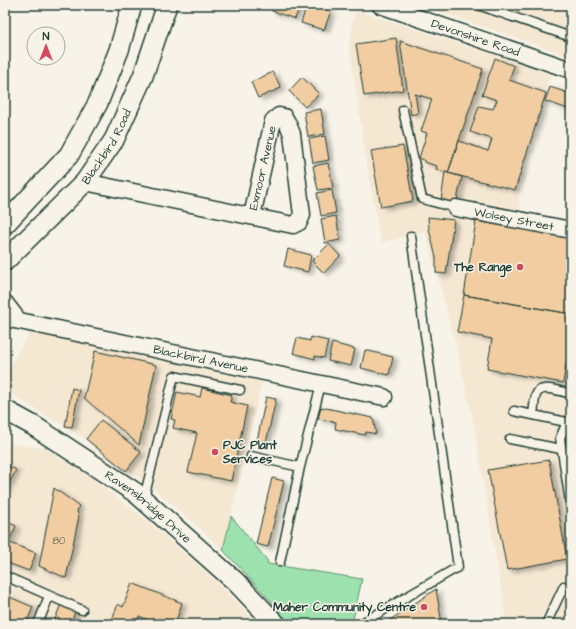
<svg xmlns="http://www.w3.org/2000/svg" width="576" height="629" viewBox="0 0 576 629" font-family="'Architects Daughter',sans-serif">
<defs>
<filter id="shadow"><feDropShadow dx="4.5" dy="2.5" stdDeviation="2" flood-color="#0004"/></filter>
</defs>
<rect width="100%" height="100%" fill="#f7f3e8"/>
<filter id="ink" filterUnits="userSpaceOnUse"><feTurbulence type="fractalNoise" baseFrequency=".025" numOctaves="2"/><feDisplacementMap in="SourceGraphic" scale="8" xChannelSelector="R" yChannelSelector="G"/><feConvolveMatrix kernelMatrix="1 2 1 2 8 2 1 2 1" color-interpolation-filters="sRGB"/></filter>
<g filter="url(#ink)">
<!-- built -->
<path fill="#f5e8d3" d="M419,5H571V57L458,18Z
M355,10L551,73L519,177V210L466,199L463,218L571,237V624H507L474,426L456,345L425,231L381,243L367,165L349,46Z
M30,332L262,382L223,550L193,522L150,486L86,439L5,391V375Z
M5,443L10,444L45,448L89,476L149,522L204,570L241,606L257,624H5Z"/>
<!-- green -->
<path fill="#9de2ae" stroke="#5e9071" d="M231,516L267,560L268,564L362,579L352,624H289L270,600L223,550Z"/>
<!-- building -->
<path fill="#f1cda1" stroke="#1f3d34" filter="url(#shadow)" d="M274,5H300L295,19L272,11Z
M307,5H311L331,11L324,30L301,23Z
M396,38L403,90L364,96L356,44Z
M400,41L483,69L448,173L436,169L437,166L424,162V160L419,158L427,133L421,131L432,99L415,94L418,113L411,115Z
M495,58L514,66L509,80L546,93L515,190L448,173L459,141L488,151L492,139L470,132L479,106L493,109L497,100L482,95Z
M273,72L281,88L258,98L251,82Z
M302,77L319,94L305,107L289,91Z
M550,87L571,94V110L545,101Z
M321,109L325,134L308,137L304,112Z
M325,136L329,160L313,163L309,139Z
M403,146L413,201L381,207L371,151Z
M328,163L333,188L318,190L313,166Z
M445,172L462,177L456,204L441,201Z
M332,190L336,213L321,216L317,193Z
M336,216L340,240L325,243L321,219Z
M428,217L454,220L446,274L436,273V258L429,229Z
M476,221L571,238V314L464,295Z
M329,244L340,256L324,273L312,261Z
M288,249L311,255L308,272L284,266Z
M464,295L571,314V334L563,383L487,369L492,339L457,332Z
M311,337L328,341L324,358L315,356V359L293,353L297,338L310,341Z
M332,343L355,349L351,366L328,361Z
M365,350L393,357L389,375L361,368Z
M95,351L156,365L139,445L84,398Z
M72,388L79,390L72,427L65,426Z
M202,388L232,395L230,402L247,406L231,481L188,472L197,433L173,428L175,420L171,419L177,392L200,397Z
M266,397L276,399L266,443L257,441Z
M321,407L373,418L376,434L366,432L365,435L335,429L336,422L318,419Z
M101,420L141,452L126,471L86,439Z
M549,460L567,559L507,570L488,470Z
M5,464L16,470L5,491Z
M272,478L284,481L268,547L256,544Z
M54,488L79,506L77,512L79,516L66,578L39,566Z
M5,521L16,526L9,542L5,541Z
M5,541L36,553L29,571L5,562Z
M132,583L182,603L175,624H158L139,616L136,624H110L118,604L123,607Z
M436,589L442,624H384Z
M5,595L33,607L26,624H5Z
M61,604L76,610L70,624H53Z
M72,619L85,624H70Z"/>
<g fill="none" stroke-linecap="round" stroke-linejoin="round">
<defs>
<path id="service" d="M478,5L571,37
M403,110L422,199L456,208
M514,411L571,423
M533,415C534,409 534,398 537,393C542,384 563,392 571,394
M567,422L560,438L571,509
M510,439L561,449
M251,456L300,467
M144,498L174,376L240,390
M280,562L300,467L321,384
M5,576L82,610
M38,624L49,596
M360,624L458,567L411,236
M546,624L564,586"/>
<g id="minor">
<path id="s1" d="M380,5L571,70"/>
<path d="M85,182L293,225L299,222L302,215L292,134L288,124L284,117L279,116L273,121L252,216"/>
<path id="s2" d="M456,208L571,230"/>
<path d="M5,303L18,320"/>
<path id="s3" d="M5,318L384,397"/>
</g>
<g id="tertiary">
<path d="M5,224L69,155L98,103L119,50L132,5"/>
<path id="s4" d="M5,261L85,182L114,140L143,76L167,5"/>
<path id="s5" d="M5,410L34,426L136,493L236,582L276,624"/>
</g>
</defs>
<!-- service casing -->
<use href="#service" stroke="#1f3d34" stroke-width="11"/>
<!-- minor casing -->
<use href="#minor" stroke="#1f3d34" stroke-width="19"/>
<!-- tertiary casing -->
<use href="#tertiary" stroke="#1f3d34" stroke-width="22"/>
<!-- service -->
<use href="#service" stroke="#f7f3e8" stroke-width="8"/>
<!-- minor -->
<use href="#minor" stroke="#f7f3e8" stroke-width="16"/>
<!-- tertiary -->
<use href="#tertiary" stroke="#f7f3e8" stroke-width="19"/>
</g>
</g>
<!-- markers -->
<g fill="#d1495b" stroke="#f7f3e8" stroke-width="1.5">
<circle cx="520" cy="267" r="4"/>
<circle cx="215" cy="452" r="4"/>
<circle cx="424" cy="607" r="4"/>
</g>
<g text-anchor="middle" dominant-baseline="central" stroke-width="3" stroke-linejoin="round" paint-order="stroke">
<!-- number labels -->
<g font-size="10" fill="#54614f">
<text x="59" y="541">80</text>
</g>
<!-- street labels -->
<g font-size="12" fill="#1f3d34" stroke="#f7f3e8">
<text stroke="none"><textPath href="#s1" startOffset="101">Devonshire Road</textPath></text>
<text stroke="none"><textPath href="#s4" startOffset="154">Blackbird Road</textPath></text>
<text transform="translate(263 168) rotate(-77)">Exmoor Avenue</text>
<text stroke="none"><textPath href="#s2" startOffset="59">Wolsey Street</textPath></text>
<text stroke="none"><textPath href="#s3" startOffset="200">Blackbird Avenue</textPath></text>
<text stroke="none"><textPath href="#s5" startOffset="173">Ravensbridge Drive</textPath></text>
</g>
<!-- poi labels -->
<g font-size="12" font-weight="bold" fill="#1f3d34" stroke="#f7f3e8" text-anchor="end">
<text x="512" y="267">The Range</text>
<text x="223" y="445" text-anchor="start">PJC Plant<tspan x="223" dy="14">Services</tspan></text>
<text x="416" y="607">Maher Community Centre</text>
</g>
</g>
<!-- margin -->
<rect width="576" height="629" fill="none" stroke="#f7f3e8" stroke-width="20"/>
<rect x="10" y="10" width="556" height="609" fill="none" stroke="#1f3d34" stroke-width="1.5" filter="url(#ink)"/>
<!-- north arrow -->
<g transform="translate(46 46)"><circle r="19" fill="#f7f3e8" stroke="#a1aaa0"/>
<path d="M0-3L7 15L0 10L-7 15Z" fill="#d1495b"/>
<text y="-6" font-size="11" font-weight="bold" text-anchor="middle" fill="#1f3d34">N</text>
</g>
</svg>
